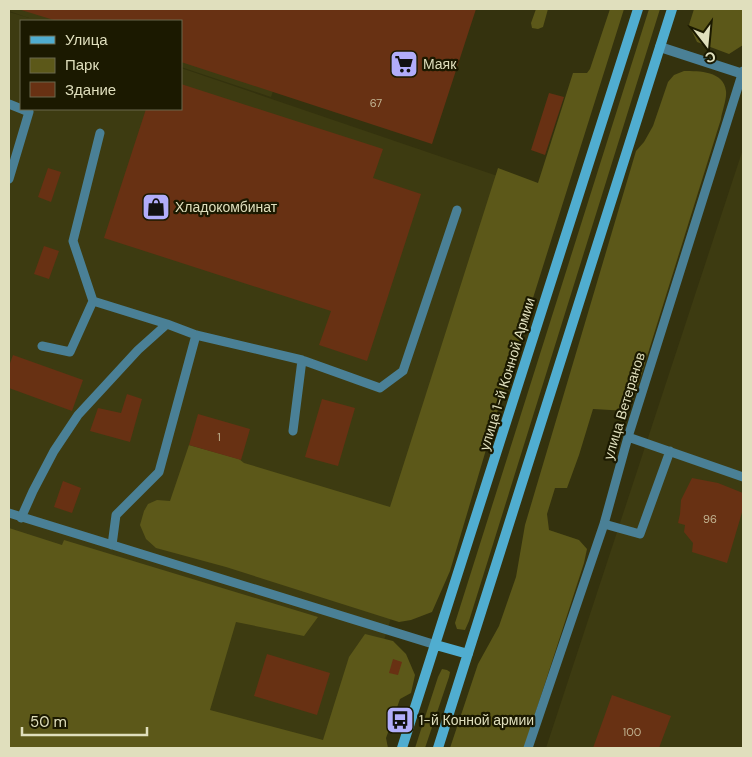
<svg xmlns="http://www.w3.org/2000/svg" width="752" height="757" viewBox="0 0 752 757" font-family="'DM Sans',sans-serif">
<rect width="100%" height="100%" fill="#34320e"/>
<!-- built -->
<path fill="#3d3b11" d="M9,9H302L271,97L181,67V21H21V109H181V68L524,185L351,748H9V12L29,18L9,11Z
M743,149V748H546Z"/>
<!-- green -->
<path fill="#5c5819" d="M536,9H548L543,27L538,29L532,28L531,23Z
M610,9H624L499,406L450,571L432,612L411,620L399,622L226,567L156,548L146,539L140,525L144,511L148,504L157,500L170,501L189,445L239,459L244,463L390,507L498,168L538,183L573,73H587L590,69Z
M649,9H660L469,621L465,630L457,629L455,623Z
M694,9H743V45L729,54L697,42L689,25Z
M684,71C699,71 724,71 726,91C727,99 722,111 721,119L635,395L628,411L593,409L579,455L567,488H555L547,514L549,530L579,540L587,549L584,563L524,748H450L478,664L499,626L516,577L525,525L636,151L644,142L653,126L668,82L674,75Z
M9,528L62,545L64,540L318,617L304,636L236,622L210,710L323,740L349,657L365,634L393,641L406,654L415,675L411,693L400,699L386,738L388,748H9Z
M442,669L447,670L450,672L449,677L425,748H415L438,677Z"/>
<!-- building -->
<path fill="#683113" d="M18,9H476L432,144L181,62V21H57Z
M181,84L383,149L373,178L421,194L367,361L319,345L331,311L104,238L146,109H181Z
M549,93L564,97L545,155L531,150Z
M48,168L61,172L51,202L38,197Z
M44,246L59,251L49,279L34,274Z
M13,355L83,380L72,411L9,388V366Z
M127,394L142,399L130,442L90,431L98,408L121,413Z
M322,399L355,408L338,466L305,457Z
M198,414L250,429L241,460L189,445Z
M692,478L718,483L743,493V509L727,563L692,552L693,543L684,532L685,525L678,523L680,514L681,500Z
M63,481L81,488L72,513L54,507Z
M267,654L330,673L317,715L254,696Z
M393,659L402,662L398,675L389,673Z
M612,695L671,716L659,748H593Z"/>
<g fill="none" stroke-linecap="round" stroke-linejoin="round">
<!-- lane -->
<path stroke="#4a8096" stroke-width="9" d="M9,104L29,112L9,179
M100,133L73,241L93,301L167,324L196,335L302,360L380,388L403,371L457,210
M42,346L70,352L93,301
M293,431L302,360
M628,437L743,477
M9,513L436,645
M21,518L33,491L54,451L78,415L138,350L167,324
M604,524L640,534L670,451
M112,545L116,515L159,472L196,335
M528,748L604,524L628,437L743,71"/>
<!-- street -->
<path stroke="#4a8096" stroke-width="10" d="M660,47L743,74"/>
<!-- secondary -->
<path stroke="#50add0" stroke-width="10" d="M436,645L468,654
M402,748L638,9
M438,748L672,9"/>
</g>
<!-- icons -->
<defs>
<symbol id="supermarket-square" viewBox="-11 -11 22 22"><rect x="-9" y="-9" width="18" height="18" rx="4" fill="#b1adfa" stroke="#1b1900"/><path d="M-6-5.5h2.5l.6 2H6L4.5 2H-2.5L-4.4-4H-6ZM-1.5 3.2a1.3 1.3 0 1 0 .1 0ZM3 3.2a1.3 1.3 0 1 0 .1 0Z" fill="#111"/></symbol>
<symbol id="shop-square" viewBox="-11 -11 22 22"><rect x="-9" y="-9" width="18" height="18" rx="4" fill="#b1adfa" stroke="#1b1900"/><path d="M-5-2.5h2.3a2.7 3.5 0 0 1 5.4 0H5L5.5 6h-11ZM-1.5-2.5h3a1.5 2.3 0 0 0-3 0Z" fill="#111"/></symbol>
<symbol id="bus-square" viewBox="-11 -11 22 22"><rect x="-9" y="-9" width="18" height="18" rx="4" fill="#b1adfa" stroke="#1b1900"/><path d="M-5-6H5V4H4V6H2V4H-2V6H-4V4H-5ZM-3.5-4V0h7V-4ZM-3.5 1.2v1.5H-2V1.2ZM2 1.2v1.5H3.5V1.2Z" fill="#111"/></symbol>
</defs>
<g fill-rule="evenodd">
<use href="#supermarket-square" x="388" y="48" width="32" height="32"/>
<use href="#shop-square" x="140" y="191" width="32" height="32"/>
<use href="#bus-square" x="384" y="704" width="32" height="32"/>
</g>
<g text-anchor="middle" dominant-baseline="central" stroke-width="4.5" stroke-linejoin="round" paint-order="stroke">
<!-- number labels -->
<g font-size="11" fill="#c2b492">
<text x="376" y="103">67</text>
<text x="219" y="437">1</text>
<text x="710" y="519">96</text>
<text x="632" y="732">100</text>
</g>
<!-- poi labels -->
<g font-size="14" fill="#e0dfbd" stroke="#1b1900" text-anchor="start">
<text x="423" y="64">Маяк</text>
<text x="175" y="207">Хладокомбинат</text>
<text x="419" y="720">1-й Конной армии</text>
</g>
<!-- street labels -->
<g font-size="14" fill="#e0dfbd" stroke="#1b1900">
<text transform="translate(507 374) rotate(-73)">улица 1-й Конной Армии</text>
<text transform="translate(624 406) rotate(-73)">улица Ветеранов</text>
</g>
</g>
<!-- border -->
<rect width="752" height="757" fill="none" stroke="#e0dfbd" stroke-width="20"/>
<!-- legend -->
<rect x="20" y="20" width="162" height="90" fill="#1b1900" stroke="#6a684c"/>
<rect x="30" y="36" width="25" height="8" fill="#50add0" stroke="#6a684c"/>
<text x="65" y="45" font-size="15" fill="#e0dfbd">Улица</text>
<rect x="30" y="58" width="25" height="15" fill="#5c5819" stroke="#6a684c"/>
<text x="65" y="70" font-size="15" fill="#e0dfbd">Парк</text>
<rect x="30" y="82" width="25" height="15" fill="#683113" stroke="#6a684c"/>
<text x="65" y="95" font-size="15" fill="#e0dfbd">Здание</text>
<!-- north arrow -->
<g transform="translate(707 45) rotate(164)" stroke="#1b1900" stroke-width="4" paint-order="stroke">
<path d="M0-4L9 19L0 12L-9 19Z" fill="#e0dfbd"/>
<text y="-8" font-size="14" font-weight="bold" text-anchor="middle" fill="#e0dfbd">С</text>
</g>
<!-- scale -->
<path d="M22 727v8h125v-8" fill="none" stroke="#e0dfbd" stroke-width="2.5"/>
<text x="30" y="727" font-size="15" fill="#e0dfbd" stroke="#1b1900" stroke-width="4" paint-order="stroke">50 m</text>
</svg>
